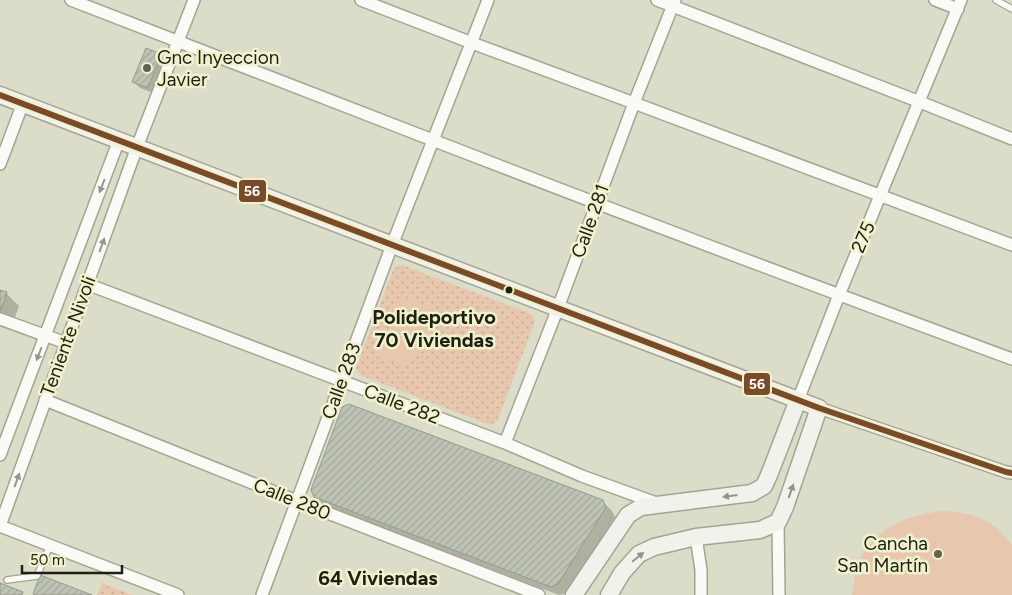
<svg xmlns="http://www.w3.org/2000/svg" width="1012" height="595" viewBox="0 0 1012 595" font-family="Figtree,sans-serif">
<defs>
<pattern id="grass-dots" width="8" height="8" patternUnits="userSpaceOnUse" patternTransform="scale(1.25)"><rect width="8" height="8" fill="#e7c8ae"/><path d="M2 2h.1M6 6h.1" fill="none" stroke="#c6ab95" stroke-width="1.8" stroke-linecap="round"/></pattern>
<pattern id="building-hatch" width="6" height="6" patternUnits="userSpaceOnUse" patternTransform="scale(1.25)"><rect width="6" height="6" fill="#bec4b5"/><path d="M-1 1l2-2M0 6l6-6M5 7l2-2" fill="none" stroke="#a3a89b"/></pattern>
</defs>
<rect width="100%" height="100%" fill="#dbddc8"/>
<!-- grass -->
<path fill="url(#grass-dots)" d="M402,265L532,314L535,321L497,422L490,425L360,375L356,368L394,268Z
M102,583L133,595H97Z"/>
<!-- garden -->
<path fill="#e7c8ae" d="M402,296L432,307L409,367L380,356Z
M942,511C973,512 994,520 1012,545V595H852C854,584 854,571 859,561C860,557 863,554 865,551C884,524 911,515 942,511Z"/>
<!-- shadow -->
<path fill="#0003" d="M161,55L167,61L154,93L140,88L134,82Z
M0,291L7,294L19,306L13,322L0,317Z
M315,496L602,501L612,511L615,517L568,593L559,595L325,506Z"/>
<!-- building -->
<path fill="url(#building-hatch)" stroke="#969b8c" d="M146,48L161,54L148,88L132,82Z
M0,290L7,292L1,310H0Z
M349,404L603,500L606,507L558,584L551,587L314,497L311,490L342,407Z
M40,575L92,595H37L33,594Z
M0,583L23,592L22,595H0Z"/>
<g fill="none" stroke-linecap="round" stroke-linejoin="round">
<defs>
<path id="lane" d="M996,0L1012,9
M7,580L37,576L50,545"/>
<path id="street" d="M71,0C190,47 310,93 430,139C623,214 817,287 1012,359
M361,0L472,43L634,103L1012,245
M657,0L920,102L1012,139
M935,0L958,9
M0,164L23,103
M87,284L505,443L582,476L659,504
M0,319L66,343
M45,400L297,501L539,595
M798,400L839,295L961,0
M819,408L1006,472L1012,473
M505,443L558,308L634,103L675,0
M0,455L119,140
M778,522L779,595
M0,526L137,147L194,0
M0,526L178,595
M696,537L701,570V595
M262,595L392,245L488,0"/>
<path id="secondary" d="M0,95L819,408L785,507L778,522L760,530L696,537L654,547L639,554L622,573L609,595
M574,595L628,515L641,507L752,493L764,486L769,475L798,400"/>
</defs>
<!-- lane casing -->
<use href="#lane" stroke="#a3a494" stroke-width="8"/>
<!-- street casing -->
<use href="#street" stroke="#a3a494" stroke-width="14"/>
<!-- secondary casing -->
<use href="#secondary" stroke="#a3a494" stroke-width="19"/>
<!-- lane -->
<use href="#lane" stroke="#fafaf7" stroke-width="5.5"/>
<!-- street -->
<use href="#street" stroke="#fafaf7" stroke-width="11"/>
<!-- secondary -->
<use href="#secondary" stroke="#f2f1ec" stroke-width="16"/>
<defs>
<path id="bus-1" d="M0,95L819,408L1006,472L1012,473"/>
</defs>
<!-- bus-1 casing -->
<use href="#bus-1" stroke="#f0f2cd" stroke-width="10"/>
<!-- bus-1 -->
<use href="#bus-1" stroke="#7a4b2a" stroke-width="6"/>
</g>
<!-- one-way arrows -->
<defs><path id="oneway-solid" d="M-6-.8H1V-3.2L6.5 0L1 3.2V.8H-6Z" transform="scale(1.25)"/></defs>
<g fill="#979790">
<use href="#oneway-solid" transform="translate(102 186) rotate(111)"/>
<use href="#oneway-solid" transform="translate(102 245) rotate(-70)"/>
<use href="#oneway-solid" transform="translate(39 354) rotate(111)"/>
<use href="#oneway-solid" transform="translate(17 480) rotate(-70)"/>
</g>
<g fill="#93928a">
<use href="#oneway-solid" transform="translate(791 491) rotate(-71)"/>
<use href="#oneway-solid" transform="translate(730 496) rotate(173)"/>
<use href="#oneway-solid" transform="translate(638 557) rotate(-39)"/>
</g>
<!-- markers -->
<g fill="#616252" stroke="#f0f2cd" stroke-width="2">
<circle cx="147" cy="68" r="5"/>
<circle cx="938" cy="554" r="5"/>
</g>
<circle fill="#1f1f12" stroke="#f0f2cd" stroke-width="2" cx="509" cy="290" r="4.5"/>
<g text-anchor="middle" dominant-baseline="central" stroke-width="5" stroke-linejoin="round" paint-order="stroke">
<!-- poi labels -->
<g font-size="19" fill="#1f1f12" stroke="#f0f2cd" text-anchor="start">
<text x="157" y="57">Gnc Inyeccion<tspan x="157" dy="22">Javier</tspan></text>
<text x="928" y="543" text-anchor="end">Cancha<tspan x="928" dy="22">San Martín</tspan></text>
</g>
<!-- street labels -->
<g font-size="19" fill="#1f1f12" stroke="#f0f2cd">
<text transform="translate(590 221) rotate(-70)">Calle 281</text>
<text transform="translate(863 237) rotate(-67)">275</text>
<text transform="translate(68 336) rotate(-70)">Teniente Nivoli</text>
<text transform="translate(341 381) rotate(-70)">Calle 283</text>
<text transform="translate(402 404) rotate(21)">Calle 282</text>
<text transform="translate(292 499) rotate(22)">Calle 280</text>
</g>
<!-- neighbourhood labels -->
<g font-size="20" font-weight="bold" fill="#1f1f12" stroke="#f0f2cd">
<text x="434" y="317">Polideportivo<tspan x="434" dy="23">70 Viviendas</tspan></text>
<text x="378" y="578">64 Viviendas</text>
</g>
</g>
<g stroke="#f0f2cd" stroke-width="2">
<rect x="238" y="179" width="29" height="24" rx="5" fill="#7a4b2a"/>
<rect x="743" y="372" width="28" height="24" rx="5" fill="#7a4b2a"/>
</g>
<g font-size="14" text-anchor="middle" font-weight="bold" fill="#fff">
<text x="252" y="196">56</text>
<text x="757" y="389">56</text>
</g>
<!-- scale -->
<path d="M22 565v8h100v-8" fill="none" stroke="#1f1f12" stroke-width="2.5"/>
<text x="30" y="565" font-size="15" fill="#1f1f12" stroke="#f0f2cd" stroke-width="4" paint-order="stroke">50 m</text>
</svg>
